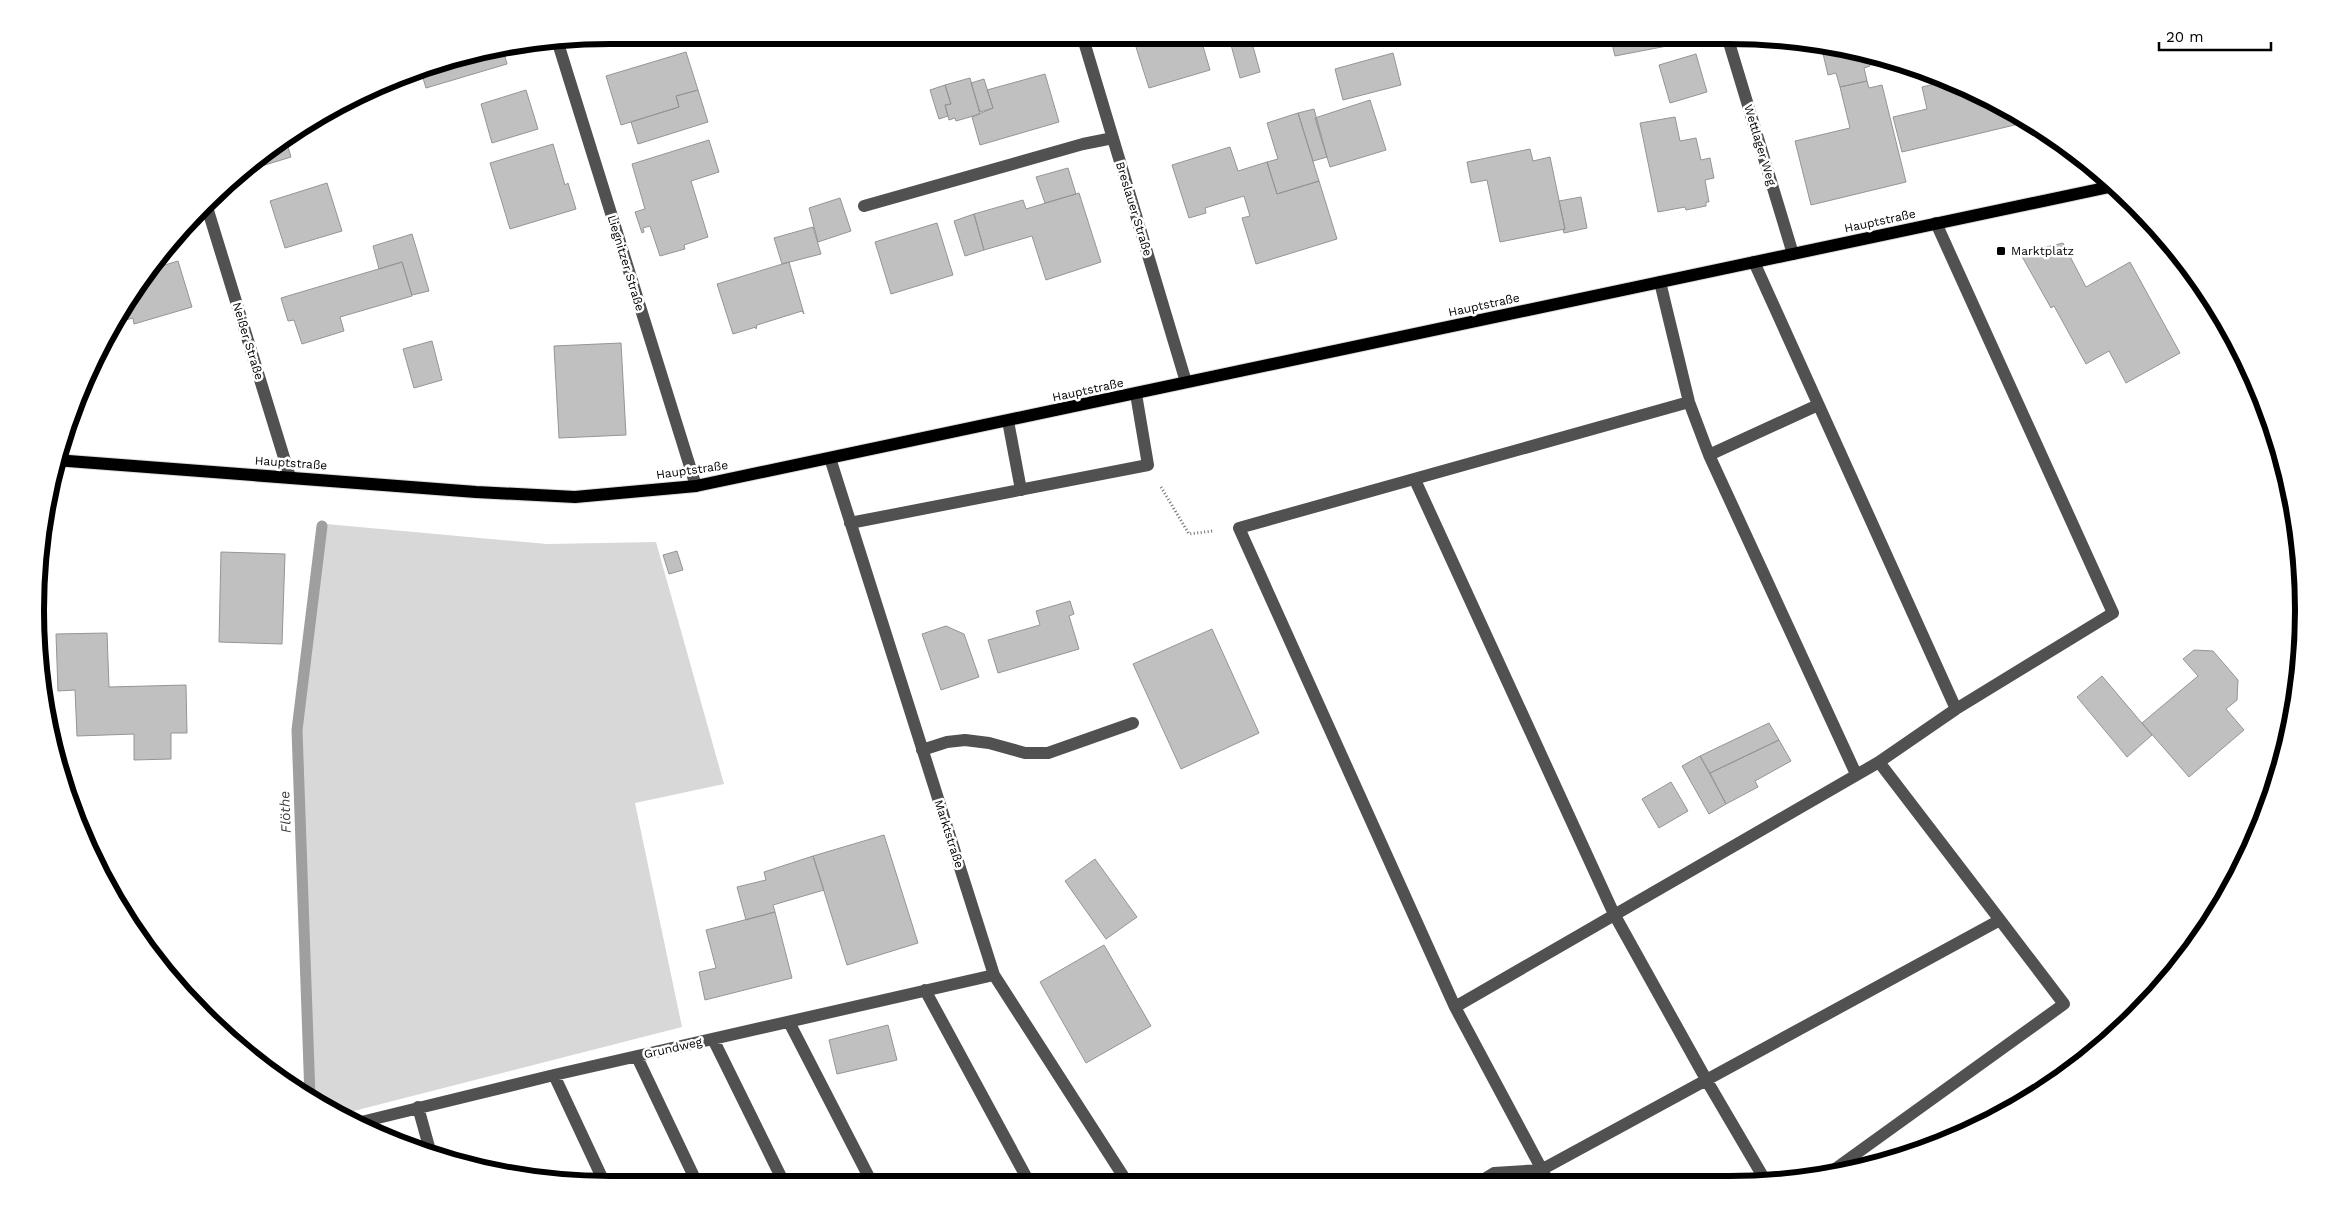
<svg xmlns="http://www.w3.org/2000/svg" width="2339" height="1220" viewBox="0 0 2339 1220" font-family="'Work Sans',sans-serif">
<rect width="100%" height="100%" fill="#fff"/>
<!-- green -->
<path fill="#d8d8d8" d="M326,524L547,544L656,542L724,784L635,803L682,1027L338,1115L315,1100L301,729Z"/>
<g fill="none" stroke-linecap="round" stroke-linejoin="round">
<!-- stream -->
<path stroke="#9f9f9f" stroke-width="11" d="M310,1097L297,730L322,526"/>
</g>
<!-- building -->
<path fill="#c0c0c0" stroke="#959595" d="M615,35L606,40L594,37L610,35Z
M939,35H977L942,46Z
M1163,36H1200L1210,70L1149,88L1135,44Z
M1610,36H1665L1667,46L1615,56Z
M1251,39L1260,72L1240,78L1231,45Z
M1821,45L1867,53L1870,66L1864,68L1867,81L1840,87L1836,73L1828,75Z
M502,46L507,64L426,88L420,68Z
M686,52L698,90L676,96L679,107L621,125L606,76Z
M1393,53L1401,85L1343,100L1335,69Z
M1696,54L1707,92L1670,103L1659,65Z
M1045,74L1059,122L980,145L972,117L993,108L987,90Z
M970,78L980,114L956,121L955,118L949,120L945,105L951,104L945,85Z
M984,79L993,108L980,112L971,83Z
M1867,81L1869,88L1882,85L1906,182L1811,205L1795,141L1850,128L1840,87Z
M1947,81L1984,94L2027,122L1902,152L1893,117L1927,109L1922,87Z
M945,85L951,104L945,105L948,116L939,119L930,90Z
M526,90L538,129L492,143L481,104Z
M698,90L708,122L638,144L631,122L679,107L676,96Z
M1370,100L1386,150L1330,167L1315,118Z
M1314,109L1327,157L1313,161L1298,113Z
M1298,113L1319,181L1277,194L1267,162L1278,159L1267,123Z
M1675,117L1680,141L1696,138L1701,160L1710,158L1714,178L1705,180L1709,202H1706V206L1686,210L1685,207L1658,212L1640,123Z
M285,137L291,157L239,173L260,154Z
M709,140L719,172L691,181L708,237L684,245L685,249L660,256L650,226L643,228L644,232L642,233L635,212L645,209L632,164Z
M553,144L565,185L568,183L576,209L510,229L490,163Z
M1230,147L1238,171L1267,162L1277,194L1319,181L1337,239L1256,264L1242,218L1250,216L1244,196L1205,208L1206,213L1189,218L1172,165Z
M1530,149L1533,161L1550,157L1565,229L1500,242L1487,180L1471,183L1467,162Z
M1068,168L1076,194L1045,203L1036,177Z
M327,183L342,231L285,248L270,201Z
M1079,193L1101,262L1046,280L1032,236L984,250L974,214L1023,200L1026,209Z
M1581,197L1587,228L1564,233L1563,230L1565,229L1559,201Z
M840,198L851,231L818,242L809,208Z
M974,214L984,250L965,256L954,221Z
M937,223L953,275L891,294L875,242Z
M813,227L821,254L782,264L774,238Z
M412,234L429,291L412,295L402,262L379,269L373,246Z
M2063,243L2086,287L2130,262L2180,353L2126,383L2109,351L2086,364L2054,306L2051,308L2020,253Z
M178,261L192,307L134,324L133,318L115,323L132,291L148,270Z
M402,262L412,296L340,317L344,331L302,344L294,320L288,321L281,298Z
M789,262L804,314L802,311L757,325L756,329V327L733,334L717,284Z
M2216,307L2227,323L2231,332L2215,308Z
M432,341L442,380L414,388L403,349Z
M621,343L626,435L559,438L554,346Z
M677,551L683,570L669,574L663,555Z
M221,552L285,554L282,644L219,642Z
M1070,601L1074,614L1069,616L1079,649L998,673L988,640L1040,625L1036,611Z
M946,626L964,634L979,677L941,690L922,634Z
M1212,629L1259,733L1181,769L1133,664Z
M107,633L109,687L186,685L187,733H171V759L134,760V734L77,736L75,690L58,691L56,634Z
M2194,650L2213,651L2238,680L2237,700L2226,709L2244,730L2189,777L2142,723L2198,676L2183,659Z
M2102,676L2152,735L2127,757L2077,697Z
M1769,723L1779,740L1710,773L1700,756Z
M1779,740L1791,761L1755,781L1758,787L1726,804L1710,773Z
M1700,756L1726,804L1709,814L1682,766Z
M1671,782L1688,811L1659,828L1642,799Z
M884,835L918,943L847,965L813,856Z
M813,856L824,890L773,905L775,912L746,920L737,887L766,880L764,872Z
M1095,859L1137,917L1106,939L1065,881Z
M775,912L792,978L705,1000L699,972L716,968L706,930Z
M1104,945L1151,1026L1086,1063L1040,982Z
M888,1025L897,1060L837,1074L829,1040Z"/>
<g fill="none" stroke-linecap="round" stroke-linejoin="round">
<defs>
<path id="major" d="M55,460L476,492L575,497L696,486L2114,186"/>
</defs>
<!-- major casing -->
<use href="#major" stroke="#dbdbdb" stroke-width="14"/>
<!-- path -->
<path stroke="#737373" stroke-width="3" stroke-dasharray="1 2.5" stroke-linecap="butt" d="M1161,487L1189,534L1213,531"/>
<!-- minor -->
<path stroke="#515151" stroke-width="12" d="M1082,35L1186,382
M1727,36L1793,254
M557,40L696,486
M206,204L290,477
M864,206L1083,144L1113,138
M1754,262L1956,709
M1660,282L1689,402L1709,455L1856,774
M1008,421L1021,490
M1709,455L1818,405
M830,458L994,975L1127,1182
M1415,480L1614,914L1707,1081L1765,1180
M850,523L1148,465L1136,394
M922,750L947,742L965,740L989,743L1025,753H1048L1133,723
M925,990L1029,1182
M1455,1007L1879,762L1956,709L2113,613L1936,223
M789,1022L872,1183
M713,1039L784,1183
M637,1057L697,1183
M554,1075L605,1184
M418,1107L431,1154
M353,1124L554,1075L994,975
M1828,1174L2064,1004L2000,920
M1481,1181L1494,1173L1541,1170L2000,920L1879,762
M1548,1181L1455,1007L1239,528L1689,402"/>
<!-- major -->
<use href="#major" stroke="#000" stroke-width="12"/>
</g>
<!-- markers -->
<rect fill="#000" stroke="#fff" stroke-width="2" x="1996" y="246" width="10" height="10" rx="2.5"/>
<g text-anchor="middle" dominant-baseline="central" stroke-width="5" stroke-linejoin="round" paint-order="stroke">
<!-- street labels -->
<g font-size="12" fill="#000" stroke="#fff">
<text transform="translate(1760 145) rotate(73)">Wettlager Weg</text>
<text transform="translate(1134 209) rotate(73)">Breslauer Straße</text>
<text transform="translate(1880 221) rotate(-12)">Hauptstraße</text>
<text transform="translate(626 263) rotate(73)">Liegnitzer Straße</text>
<text transform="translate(1484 305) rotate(-12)">Hauptstraße</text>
<text transform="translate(248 341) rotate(73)">Neißer Straße</text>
<text transform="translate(1088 390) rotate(-12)">Hauptstraße</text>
<text transform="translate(291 463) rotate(4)">Hauptstraße</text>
<text transform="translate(692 470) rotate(-8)">Hauptstraße</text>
<text transform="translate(949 834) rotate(72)">Marktstraße</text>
<text transform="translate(673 1048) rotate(-13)">Grundweg</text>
</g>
<!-- poi labels -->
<g font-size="12" fill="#000" stroke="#fff" text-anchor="start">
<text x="2011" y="251">Marktplatz</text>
</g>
<!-- water labels -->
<g font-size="14" font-style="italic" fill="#404040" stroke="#fff">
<text transform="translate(285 812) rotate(-92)">Flöthe</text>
</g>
</g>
<!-- crop -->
<path d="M0 0H2339V1220H0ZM610 44H1729A566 566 0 0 1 2295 610V610A566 566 0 0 1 1729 1176H610A566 566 0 0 1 44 610V610A566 566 0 0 1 610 44Z" fill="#fff" fill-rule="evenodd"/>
<path fill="none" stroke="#000" stroke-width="6" d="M610 44H1729A566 566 0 0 1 2295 610V610A566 566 0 0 1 1729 1176H610A566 566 0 0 1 44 610V610A566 566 0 0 1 610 44Z"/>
<!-- scale -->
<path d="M2159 42v8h112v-8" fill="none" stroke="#000000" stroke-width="2.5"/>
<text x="2166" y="42" font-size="15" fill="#000000" stroke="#ffffff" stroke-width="4" paint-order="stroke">20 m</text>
</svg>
